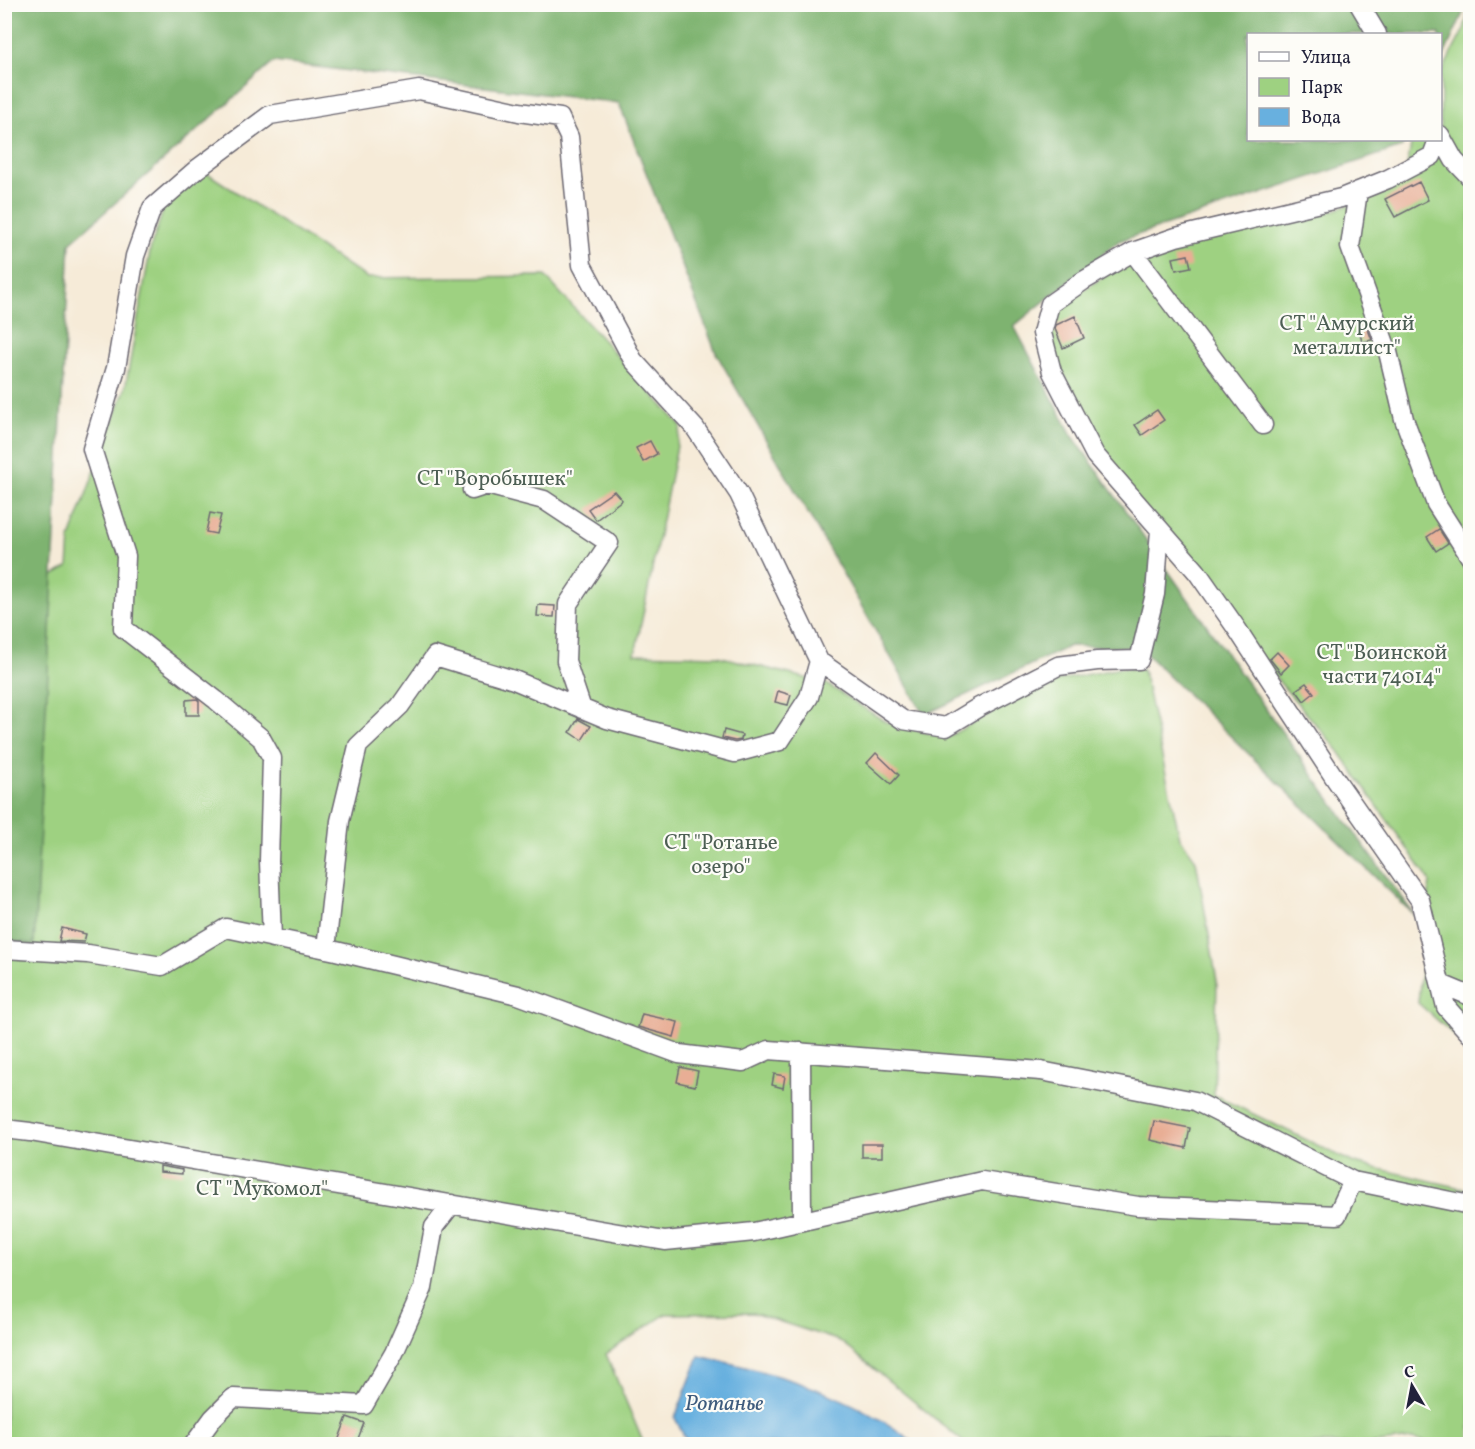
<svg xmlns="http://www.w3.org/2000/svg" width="1475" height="1449" viewBox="0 0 1475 1449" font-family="Vollkorn,serif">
<rect width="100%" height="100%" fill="#fdfcf7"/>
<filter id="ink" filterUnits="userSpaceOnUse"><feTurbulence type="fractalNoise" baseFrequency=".0167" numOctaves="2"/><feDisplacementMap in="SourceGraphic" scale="12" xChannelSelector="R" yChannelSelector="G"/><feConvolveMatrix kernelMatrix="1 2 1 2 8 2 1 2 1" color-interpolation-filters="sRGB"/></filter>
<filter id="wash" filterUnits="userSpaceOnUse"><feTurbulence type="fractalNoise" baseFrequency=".008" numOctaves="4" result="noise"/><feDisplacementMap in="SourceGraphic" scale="24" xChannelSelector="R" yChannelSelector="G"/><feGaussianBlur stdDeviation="1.35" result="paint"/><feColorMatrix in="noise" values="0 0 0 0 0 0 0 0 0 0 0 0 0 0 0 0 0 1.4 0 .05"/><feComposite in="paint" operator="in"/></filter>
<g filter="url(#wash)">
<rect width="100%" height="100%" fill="#f6ebd8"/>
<!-- green -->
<path fill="#9ed181" stroke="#607a5e" stroke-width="1.5" d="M1470,6V1049L1418,1003L1430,881L1338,750L1281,684L1105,460L1050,347L1054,309L1130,260L1161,249L1319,215L1376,196L1404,181L1412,140H1440L1441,74L1464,29Z
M204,171L367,278L545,276L681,426L635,654L718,656L825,683L886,722L946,738L1045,683L1120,668L1143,670L1180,838L1196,860L1217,981L1214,1095L1354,1163L1470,1190V1444H1436L1412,1439L1372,1444H966L840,1341L753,1313L666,1314L606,1354L644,1444H5L4,676L8,602L68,567L70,538L125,389L151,246L166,202Z"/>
<!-- forest -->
<path fill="#7eb36f" stroke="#506a55" stroke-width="1.5" d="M4,5H1464V11L1441,62L1440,34H1248V140H1405L1402,147L1119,241L1014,326L1072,435L1319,784L1415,916L1140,648L1070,646L924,715L716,353L619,103L274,62L70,243L34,945L5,939Z"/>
<!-- water -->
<path fill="#68b0df" stroke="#45698d" stroke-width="1.5" d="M699,1356C776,1373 853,1394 916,1444H688L675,1418Z"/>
<g id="blocks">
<!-- building -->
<path fill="#e8ae95" d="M1419,182L1428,200L1395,217L1385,199Z
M1188,255L1191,267L1176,270L1173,258Z
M1075,316L1084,338L1063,348L1055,329L1056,325Z
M1367,327L1372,340L1362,342L1359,329Z
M1157,410L1164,420L1142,435L1135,425Z
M650,441L657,454L643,462L636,448Z
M614,491L622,500L596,520L588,509Z
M210,513L221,515L216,534L206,532Z
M1439,529L1448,543L1436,551L1427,537Z
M538,605L555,606L554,617L537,616Z
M1277,652L1289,665L1281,673L1270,659Z
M1306,683L1314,693L1304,701L1296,690Z
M778,691L791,695L788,705L775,702Z
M197,699L199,701V715H186V700Z
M578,719L591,726L582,740L570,732Z
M724,730L742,735L741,740L735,741L722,738Z
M876,753L899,775L891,784L867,763Z
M62,928L86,934L84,942L59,941Z
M642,1014L678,1022L674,1037L638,1027Z
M680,1067L698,1071L695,1086L677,1082Z
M774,1074L785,1076L783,1088L772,1085Z
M1154,1121L1190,1128L1186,1148L1150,1140Z
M862,1144H882V1157H862Z
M160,1166L182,1170V1174L160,1172Z
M347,1417L364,1423L356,1444H337Z"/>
</g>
</g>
<g filter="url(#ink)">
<use href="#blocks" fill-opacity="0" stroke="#6c6872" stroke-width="1.5"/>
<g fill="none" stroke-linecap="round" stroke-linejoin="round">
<defs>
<path id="minor" d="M1359,4L1377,34
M1440,135L1454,160L1470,177
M1358,191L1350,247L1388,352L1404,419L1436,504L1470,557
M1133,252L1083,281L1050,304L1042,333L1052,372L1095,455L1197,572L1237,629L1336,780L1420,900L1446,1007L1470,1034
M1263,425L1133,252L1176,237L1341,198L1388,179L1432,156L1438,140
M472,490L487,485L544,500L609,543L568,604L566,661L582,709
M272,938L269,861L272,758L261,738L216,700L123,628L126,556L92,449L116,368L135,256L152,208L197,169L270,115L419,90L519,112L560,118L569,137L582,265L633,360L695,428L739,494L819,661L903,720L946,727L979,707L1058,666L1097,661L1139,660L1155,594L1160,530
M4,949L88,954L162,966L226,928L336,951L518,995L679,1054L743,1062L769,1050L1041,1071L1195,1101L1353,1181
M326,949L340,821L358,746L400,706L435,656L514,680L607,719L735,753L780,741L809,697L819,661
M1441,984L1470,996
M801,1052L802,1221
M4,1129L30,1132L665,1241L754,1232L982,1181L1138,1206L1337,1215L1353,1181L1470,1205
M194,1444L213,1418L233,1398L364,1405L394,1353L423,1288L434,1227L452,1204"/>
</defs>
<!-- minor casing -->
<use href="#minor" stroke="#6c6872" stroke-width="21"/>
<!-- minor -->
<use href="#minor" stroke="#fff" stroke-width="18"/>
</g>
</g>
<g text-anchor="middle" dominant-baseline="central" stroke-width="4.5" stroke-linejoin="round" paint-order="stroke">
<!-- park labels -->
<g font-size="21" fill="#4d5f54" stroke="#fdfcf7">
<text x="1347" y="324">СТ "Амурский<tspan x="1347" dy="24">металлист"</tspan></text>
<text x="495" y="479">СТ "Воробышек"</text>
<text x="1382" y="653">СТ "Воинской<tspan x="1382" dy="24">части 74014"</tspan></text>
<text x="721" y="843">СТ "Ротанье<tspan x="721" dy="24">озеро"</tspan></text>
<text x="262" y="1189">СТ "Мукомол"</text>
</g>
<!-- water labels -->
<g font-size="22" font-style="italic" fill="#3e5b7d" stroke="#fdfcf7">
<text x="724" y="1404">Ротанье</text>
</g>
</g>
<!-- margin -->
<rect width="1475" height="1449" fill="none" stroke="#fdfcf7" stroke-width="24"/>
<!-- legend -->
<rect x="1247" y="33" width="195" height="108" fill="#fdfcf7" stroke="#a5a5ac" stroke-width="1.5"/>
<rect x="1259" y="52" width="30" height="9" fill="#ffffff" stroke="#a5a5ac" stroke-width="1.5"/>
<text x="1301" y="63" font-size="18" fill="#22223b">Улица</text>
<rect x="1259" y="78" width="30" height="18" fill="#9ed181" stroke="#a5a5ac" stroke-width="1.5"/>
<text x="1301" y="93" font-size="18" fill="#22223b">Парк</text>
<rect x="1259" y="108" width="30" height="18" fill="#68b0df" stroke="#a5a5ac" stroke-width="1.5"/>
<text x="1301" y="123" font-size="18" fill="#22223b">Вода</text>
<!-- north arrow -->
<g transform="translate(1412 1386) rotate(350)" stroke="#fdfcf7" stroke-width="4.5" paint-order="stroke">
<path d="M0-4.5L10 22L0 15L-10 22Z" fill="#22223b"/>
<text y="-9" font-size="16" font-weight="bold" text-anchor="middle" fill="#22223b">С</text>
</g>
</svg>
